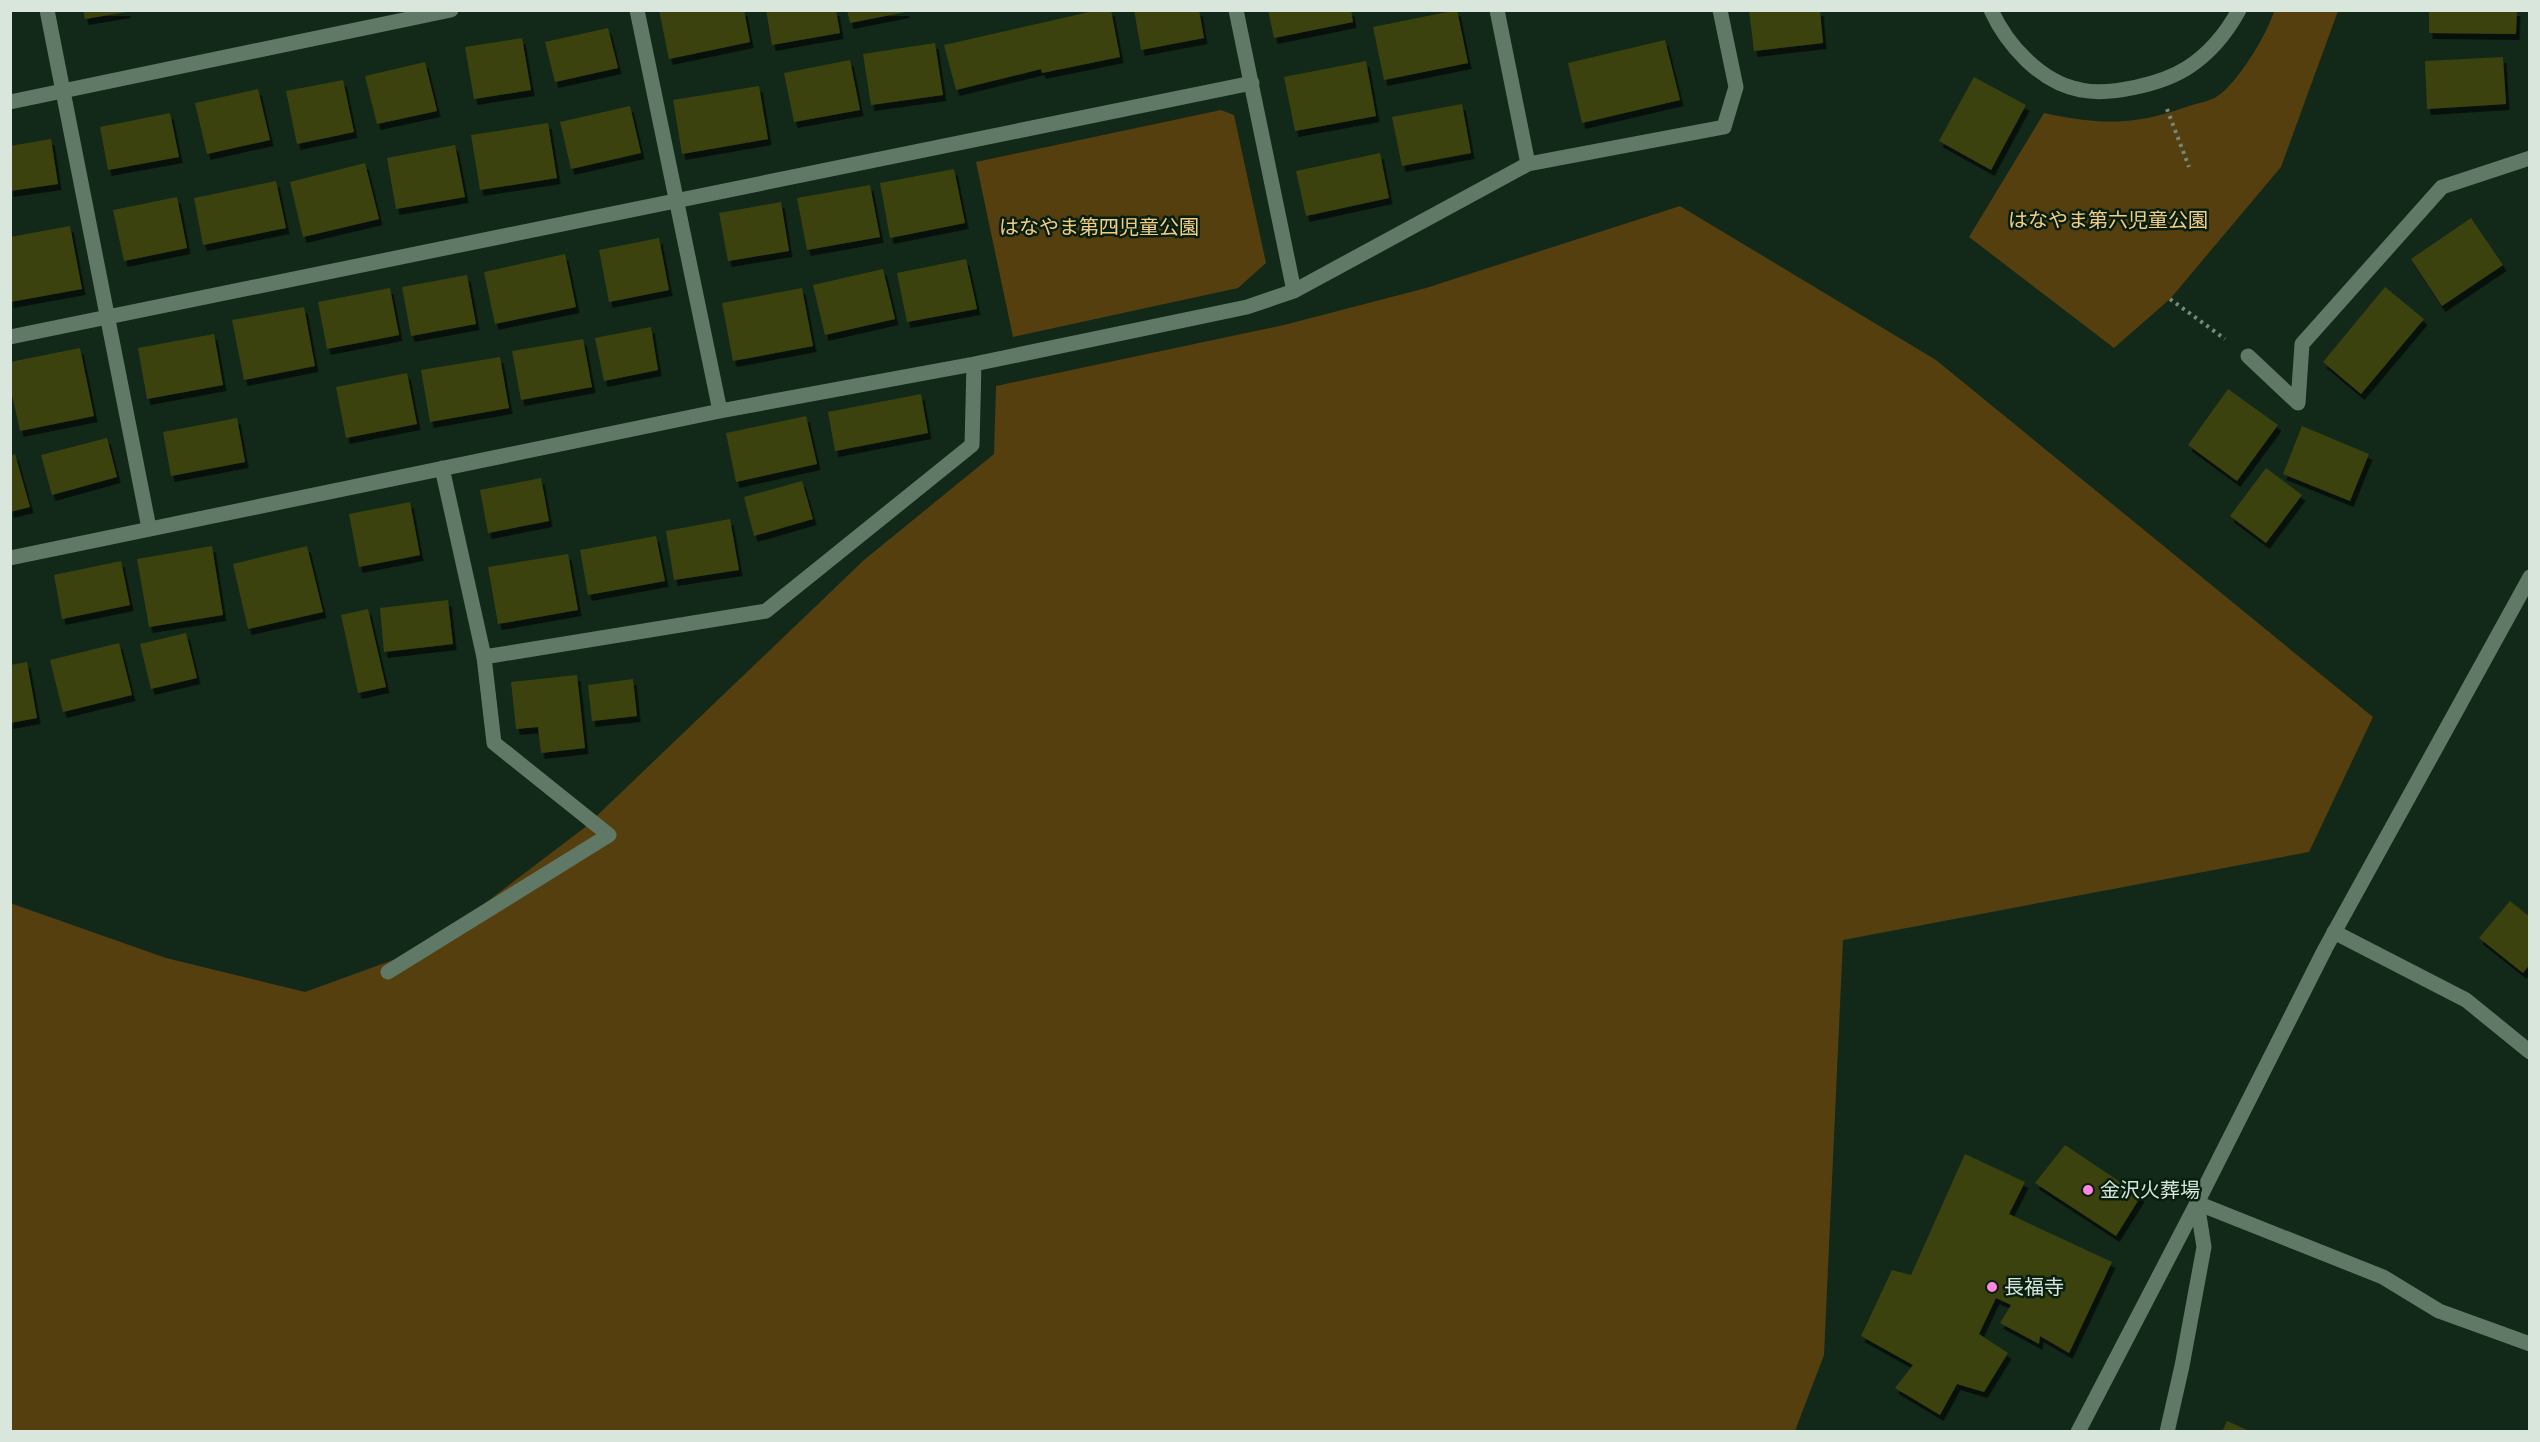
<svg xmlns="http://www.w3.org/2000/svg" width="2540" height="1442" viewBox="0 0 2540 1442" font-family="'Fira Sans','Noto Sans JP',sans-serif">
<defs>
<filter id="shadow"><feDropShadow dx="3.5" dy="6" stdDeviation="0" flood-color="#0009"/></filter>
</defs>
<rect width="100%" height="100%" fill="#122819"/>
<!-- green -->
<path fill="#553f0e" d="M2274,11H2338L2281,167L2170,299L2114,348L1969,237L2044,113C2100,125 2134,126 2189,106C2198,103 2212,101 2219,95C2238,82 2268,33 2274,11Z
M1221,110L1234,115L1266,263L1238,288L1013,337L976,162Z
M1680,206L1936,360L2373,717L2309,852L1843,940L1824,1355L1795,1431H11L10,903L166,958L305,992L426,948L584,828L864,560L994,454L996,386L1284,325L1426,288Z"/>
<!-- building -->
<path fill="#3b4211" filter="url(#shadow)" d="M83,10H127V12L85,19Z
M659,10H744L750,42L669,59Z
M766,10H836L840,33L772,45Z
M847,10H906V12L850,23Z
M1098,10H1111L1120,57L1042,73L1041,69L956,90L944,45Z
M1134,10H1199L1204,38L1141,50Z
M1268,10H1351L1353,22L1274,38Z
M1457,10L1468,63L1384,80L1373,27Z
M1749,10H1820L1823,43L1754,51Z
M2429,10H2517L2516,34L2429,33Z
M608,28L618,68L555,82L545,42Z
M522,38L531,90L474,99L465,47Z
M1665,40L1680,100L1582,123L1568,63Z
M935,43L943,95L871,105L863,54Z
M2503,57L2506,104L2427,109L2425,61Z
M850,60L860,110L794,122L784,73Z
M1366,61L1376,116L1295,131L1284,77Z
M425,62L437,111L377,124L365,76Z
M1974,77L2026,105L1991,170L1939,141Z
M343,80L354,132L297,144L286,91Z
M759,86L768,139L682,154L673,100Z
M258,89L270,140L207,154L195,103Z
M1462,104L1471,153L1402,166L1392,117Z
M630,106L641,153L571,169L560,122Z
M170,113L179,157L108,170L100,127Z
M548,123L557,178L480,190L471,135Z
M51,139L58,184L10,191V146Z
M455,145L465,197L396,209L387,158Z
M1380,153L1389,198L1306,216L1296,171Z
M365,163L379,219L303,237L290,182Z
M954,169L965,223L890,238L880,183Z
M276,181L286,228L203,245L194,198Z
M870,185L880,237L807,250L797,198Z
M177,197L187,248L124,261L113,210Z
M781,202L789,251L728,261L719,213Z
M2471,218L2503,265L2442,306L2411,259Z
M70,226L82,289L10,302V237Z
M659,238L669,290L609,302L599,250Z
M565,254L576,307L495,324L484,272Z
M966,259L977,309L907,322L897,273Z
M883,269L895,319L825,335L813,285Z
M467,275L476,324L411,336L402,287Z
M2385,287L2424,319L2361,394L2323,362Z
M390,288L399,335L327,349L318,302Z
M802,288L813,346L733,361L722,303Z
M304,307L315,366L244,380L232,320Z
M651,327L658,370L604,381L595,338Z
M214,334L223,385L147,399L138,348Z
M583,339L592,387L521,400L512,351Z
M80,348L94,416L20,431L10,386V362Z
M500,357L509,408L430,422L421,370Z
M407,373L417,424L346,438L336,387Z
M2228,389L2278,425L2237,481L2188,445Z
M921,394L928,433L835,451L828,412Z
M806,416L817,464L736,482L726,433Z
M237,418L245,462L171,476L163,432Z
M2302,426L2369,454L2350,501L2283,474Z
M107,438L117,477L52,495L41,455Z
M15,454L30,507L10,512V456Z
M2266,468L2302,495L2266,543L2230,516Z
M541,478L549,521L488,533L480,490Z
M802,481L813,519L754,536L744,497Z
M410,502L420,555L359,567L349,514Z
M730,519L739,570L674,580L666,531Z
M656,536L665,581L588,595L580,550Z
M212,546L223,615L149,627L137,559Z
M307,546L323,612L248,629L233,564Z
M568,554L578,610L498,624L488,567Z
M121,561L130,605L62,619L54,575Z
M448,600L453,644L384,652L380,608Z
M368,609L386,687L358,693L341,615Z
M186,633L197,678L151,689L140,644Z
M119,643L132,695L63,712L50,660Z
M27,662L37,718L10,723V665Z
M577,675L585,748L541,753L538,727L516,729L511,682Z
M633,679L637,716L592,721L588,685Z
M2510,901L2530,917V964L2523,973L2479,938Z
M2065,1145L2141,1196L2116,1236L2035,1183Z
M1965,1154L2025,1182L2009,1214L2112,1262L2069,1353L2040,1336L2039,1344L2000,1323L2011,1305L1996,1298L1979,1334L2008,1353L1984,1392L1957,1384L1940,1415L1895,1388L1913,1365L1861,1336L1892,1270L1911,1275Z
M2227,1421L2252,1432H2222Z"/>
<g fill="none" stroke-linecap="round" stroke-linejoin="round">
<!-- path -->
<path stroke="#76887b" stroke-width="4" stroke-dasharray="3 4.5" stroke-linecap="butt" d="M2167,109L2189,167
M2170,299L2225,339"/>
<!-- lane -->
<path stroke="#607966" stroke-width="15" d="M2248,356L2298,403L2302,344L2442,187L2530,158
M2334,932L2466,1000L2530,1052
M388,972L609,835L494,743L484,657"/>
<!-- street -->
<path stroke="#607966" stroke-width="15" d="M47,10L149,528
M637,10L720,411
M1236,10L1294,291
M1497,10L1528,164
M10,337L1252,83
M442,468L484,657L766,611L972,445L974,364
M10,558L720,411L974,364L1247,307L1294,291L1528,164L1724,127L1736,87L1720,10
M2197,1203L2383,1277L2439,1311L2530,1344
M2078,1432L2197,1203L2325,949L2530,577
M2167,1432L2182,1366L2204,1247L2197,1203"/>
<!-- secondary -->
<path stroke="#607966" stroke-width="15" d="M1991,10C2007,45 2041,83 2081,90C2110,96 2162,84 2187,68C2209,54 2227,32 2239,10
M10,102L451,10"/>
</g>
<!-- markers -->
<g fill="#fe85e0" stroke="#081f0f" stroke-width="2">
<circle cx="2088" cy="1190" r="6"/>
<circle cx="1992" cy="1287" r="6"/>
</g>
<g text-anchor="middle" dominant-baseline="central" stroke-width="5" stroke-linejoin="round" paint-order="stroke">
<!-- park labels -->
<g font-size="20" fill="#f4cd85" stroke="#081f0f">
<text x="2108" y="220">はなやま第六児童公園</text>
<text x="1099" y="227">はなやま第四児童公園</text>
</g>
<!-- poi labels -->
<g font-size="20" fill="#d8e6db" stroke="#081f0f" text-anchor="start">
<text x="2100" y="1190">金沢火葬場</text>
<text x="2004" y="1287">長福寺</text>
</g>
</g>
<!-- border -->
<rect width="2540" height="1442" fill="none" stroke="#d8e6db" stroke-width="24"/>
</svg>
